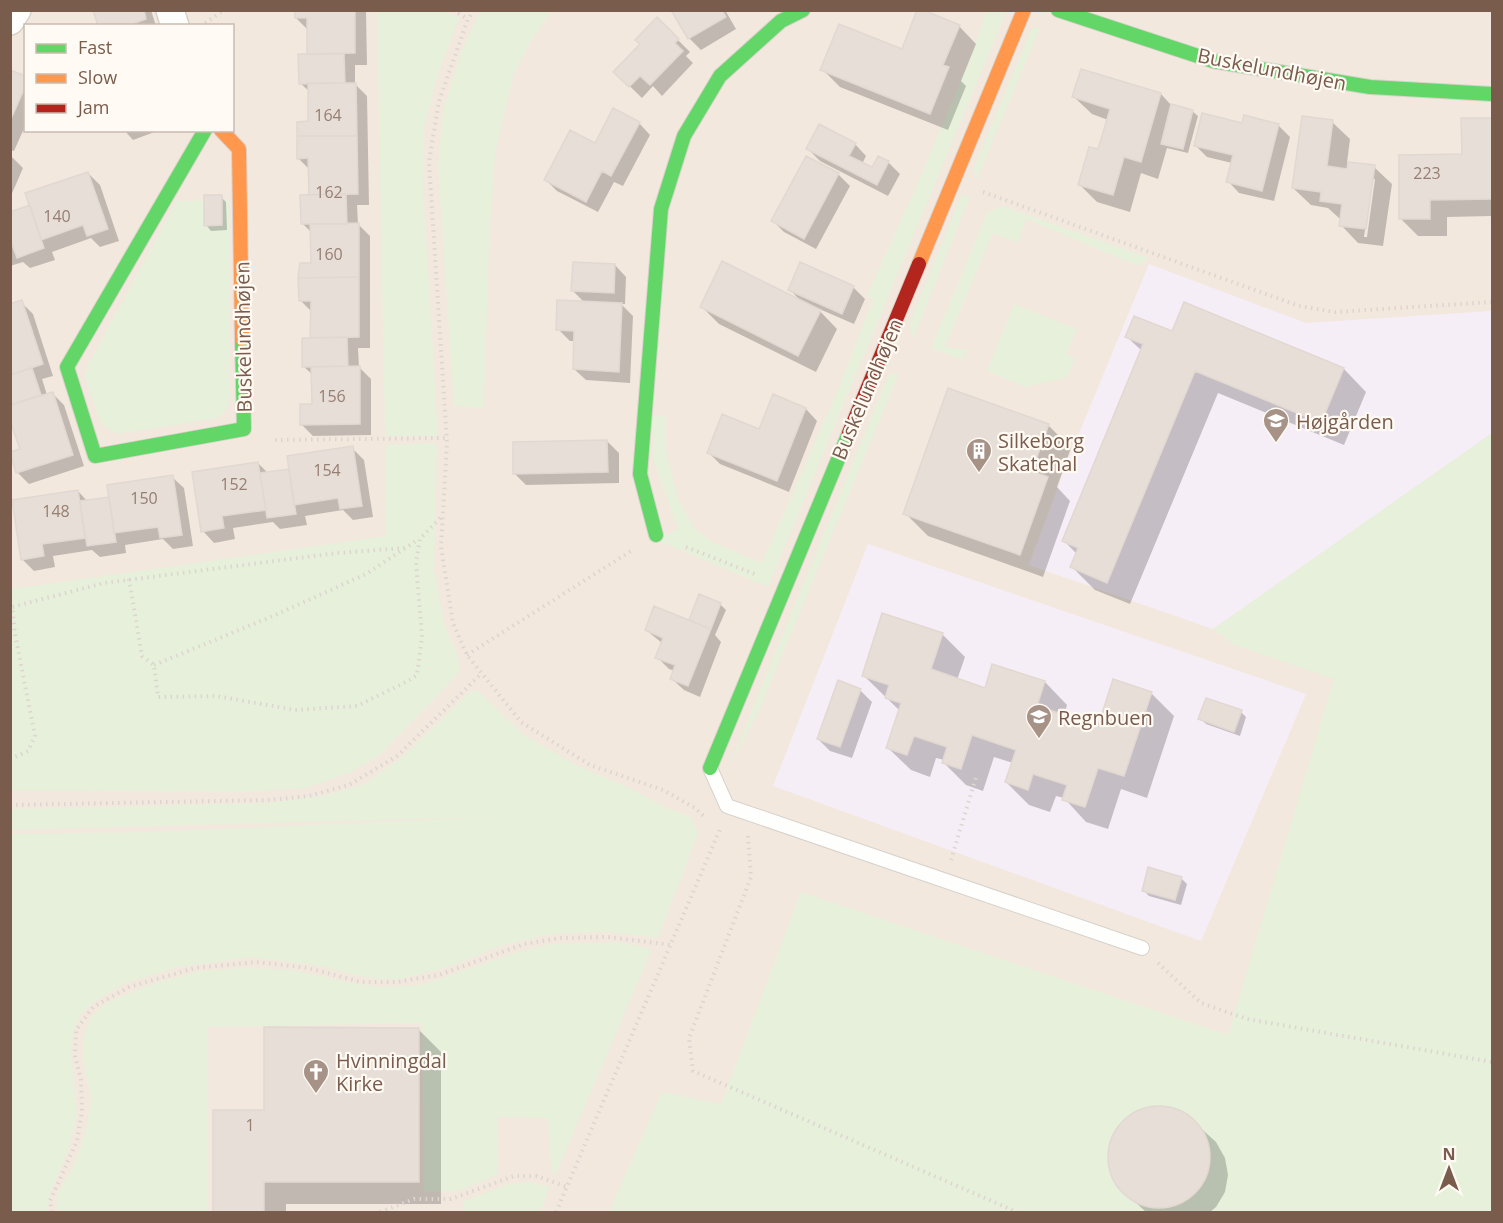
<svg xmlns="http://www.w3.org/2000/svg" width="1503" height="1223" viewBox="0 0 1503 1223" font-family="'Open Sans',sans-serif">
<rect width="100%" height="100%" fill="#f9f5f0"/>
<!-- residential -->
<path fill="#f2e8de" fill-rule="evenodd" d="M11,11H1492V1212H11ZM26,26H232V130H26Z"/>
<!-- education -->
<path fill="#f6eef6" d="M1149,264L1306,323L1492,311V433L1213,629L1029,565L1070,455Z
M868,544L1306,694L1201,941L773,786Z"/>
<!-- green -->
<path fill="#e7f0db" d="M377,11H444L459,18L440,68L424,126L423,189L438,436H385Z
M480,11H552L531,41L513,76L495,154L489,244L484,408L454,406L438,164L443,111L462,50Z
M986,11L1006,12L768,587L657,540L678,529L654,461L652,416H665V446L678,499L694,528L711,541L762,563L837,392L873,300L867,296L919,180L973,52Z
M1032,28H1040L977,179L973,170Z
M961,195L970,197L913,339L909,325Z
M229,200V405L223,414L219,418L117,434L101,424L85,376L88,365L177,201Z
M1003,206L1149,258L1138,266L1026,219L1018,243L993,233L945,347L968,350L964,360L931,348L987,213Z
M1014,304L1077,329L1067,354L1075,360L1067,377L1026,387L987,371Z
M889,374H899L758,713L728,769Z
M1492,433V1212H609L662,1092L721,1104L801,892L1228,1035L1334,679L1235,645L1213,629Z
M435,443L437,449L434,569L444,623L458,656L460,672L380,755L349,773L306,788L239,792L11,790V586L12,589L386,536L385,445Z
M471,691H478L524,735L576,765L627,787L667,808L691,817L698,833L658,938L609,932L552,934L502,945L452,966L397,980L364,977L321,966L253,957L179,967L125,983L95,1001L80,1015L73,1033L71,1051L77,1117L68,1151L50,1193L47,1212H11V834L148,832L516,816L11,830V809L266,803L327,795L365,784L402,757Z
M619,942L652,949L555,1176L551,1167L548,1118L498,1117L497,1175L461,1190L446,1192L424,1191L422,1023L208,1027V1212H57L58,1193L75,1162L86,1131L91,1098L83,1058V1038L91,1017L106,1003L146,986L200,971L246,968L292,970L353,983L380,987L421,985L515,953L549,944Z
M530,1182L549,1187L541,1212H464V1201L509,1184Z"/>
<!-- shadow -->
<path fill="#0003" fill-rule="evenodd" d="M94,10H151L156,26H99Z
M296,10H366L367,65H355V84L367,96L369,205H357L358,224L370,236V348H358L359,367L371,379V435L313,436L301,424L313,405V375L303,366L312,339V312L300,300L313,264L311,232L302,223L311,196L310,170L298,158L310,123V92L300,83L309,56L308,30L296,18Z
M677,10H725L736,29L701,50L689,38Z
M657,19L690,52L686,56L693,63L662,96L653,86L642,98L615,72L641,45Z
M959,26L976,44L961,81L966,86L948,130L840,87L822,69L903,51Z
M10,72L26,78V124L14,151L10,150Z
M1161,94L1172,106L1192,111L1198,116L1188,153L1167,148L1158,179L1141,173L1130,212L1097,202L1080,185L1099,151L1108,120L1092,114L1074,97Z
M1463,120H1492V216L1447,217V236H1418L1400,218L1463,156Z
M1332,122L1350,139L1347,163L1374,167L1392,184L1383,246L1358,243L1341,225L1342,219L1339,218L1328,208L1311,205L1293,188ZM1372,179H1375L1367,237H1364Z
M639,123L650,135L623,186L614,182L598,212L557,191L545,179L595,145Z
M1243,125H1278L1290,137L1274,201L1239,193L1228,181L1232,163L1207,157L1195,145Z
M124,130H160L133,140Z
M855,144L866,156L862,164L873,169L879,158L888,162L900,174L888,196L820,161L808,149Z
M10,155L23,168L10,198Z
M807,158L838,174L850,186L816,249L784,232L773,221Z
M88,173L100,185L119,241L100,247L91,238L52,252L55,260L30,268L23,262L10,266V213L32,206Z
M221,197L226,202L227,230L211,231L206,225Z
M615,265L626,277L625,304H621L633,316L630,383L586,380L574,369L575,341H570L558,329L585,303L573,291Z
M853,287L865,299L854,324L817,308L837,329L816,372L719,324L702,307L801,301L790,290Z
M21,302L33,314L53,376L42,379L47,395L52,393L64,405L84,466L29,484L17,472L22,450L10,421V306Z
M1185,303L1344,369L1366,392L1344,445L1218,393L1130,604L1095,590L1072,567L1077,554L1063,540L1142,351L1127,337L1173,333Z
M774,396L806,409L817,421L789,492L720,464L709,453L760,431Z
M1048,425L1071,448L1057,487L1070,501L1043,577L928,536L905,513Z
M607,441L619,453V483L526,485L514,473Z
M352,448L364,460L373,517L353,520L343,510L305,516L307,525L280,529L273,522L233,528L235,539L214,543L203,531L258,463L268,473L290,470Z
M172,477L184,488L193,546L173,549L163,539L125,545L126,553L100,557L92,550L53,556L55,567L34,571L22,559L78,491L88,502L111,498Z
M700,596L720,604L726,610L715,635L721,642L700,697L684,690L672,679L675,671L669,669L657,657L662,643L646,630L696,624L691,619Z
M942,634L965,657L957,680L985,689L1045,682L1067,705L1064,716L1099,728L1151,693L1174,716L1147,798L1121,789L1108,829L1086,822L1064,798L1056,796L1050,812L1029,805L1006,782L1013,763L994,757L983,791L966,785L943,762L944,760L936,758L930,777L911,770L888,748L900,711L863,675Z
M860,690L872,702L852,758L830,751L818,739Z
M1241,712L1246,717L1240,736L1206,724L1200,718Z
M1181,878L1187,884L1181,905L1149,896L1143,890Z
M418,1029L441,1052V1204H286V1212H215V1111L265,1112Z
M1150,1107H1168L1184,1113L1216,1142L1225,1158L1228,1175L1225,1192L1216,1207L1210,1212H1146L1121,1189L1112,1174L1109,1157L1112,1140L1121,1125L1134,1113Z"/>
<!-- building -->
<path fill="#e6ded7" stroke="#e2d8d2" stroke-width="1.5" d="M93,10H144L146,19L127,26H98Z
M295,10H355V53L307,54V18H295Z
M675,10H722L726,17L688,39L672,12Z
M917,10H923L960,25L943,65L949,67L930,114L820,70L839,24L902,49Z
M657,17L679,39L675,43L683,51L650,85L640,76L629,87L613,72L640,44L635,40Z
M298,54H344L345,83L299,84Z
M1081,69L1161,93L1141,162L1124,157L1113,195L1078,185L1089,147L1098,149L1110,109L1072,97Z
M10,70L26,76V85L10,121Z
M308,83H356L357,136H297V122L308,121Z
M1171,104L1193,110L1183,149L1161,144Z
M613,108L640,122L611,176L602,171L586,202L544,180L570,130L595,143Z
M1202,113L1242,123L1244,115L1279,124L1262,191L1226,182L1233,155L1194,146Z
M1302,116L1333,120L1327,166L1347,169L1348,162L1375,165L1366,229L1339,226L1342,204L1320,201L1321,192L1292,188Z
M1461,118H1492V199L1430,200V219H1399V155L1462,154Z
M819,124L856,143L849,156L872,167L878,156L889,161L877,185L806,149Z
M297,136H357L358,194L309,195L308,158L297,159Z
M806,156L839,173L804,239L771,221Z
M88,172L108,229L87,236L83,225L41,240L25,193Z
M346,194L347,224H301L300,195Z
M204,195H222V225L204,226Z
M30,205L44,248L17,258L10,239V212Z
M359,223V277L298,278L300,263H311L310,224Z
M722,261L821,310L798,356L700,307Z
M573,262L615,264L614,293L571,291Z
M800,262L854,286L842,314L788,290Z
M359,277V337L310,338L311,301H299L298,278Z
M22,300L43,364L10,375V304Z
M557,300L622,303L619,372L573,369L574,331L556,330Z
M1184,302L1344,368L1321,423L1195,371L1107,583L1070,567L1078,548L1062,541L1143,344L1125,337L1134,316L1172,331Z
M347,337L348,366L302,367V338Z
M360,366V424L300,425V404H312L311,367Z
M32,368L41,395L10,405V375Z
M948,388L1049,424L1032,471L1048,477L1020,555L903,514Z
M53,392L73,455L16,473L10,452L20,449L10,421V405Z
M773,394L806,408L777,481L707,453L722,414L759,429Z
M607,440L608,472L513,474V442Z
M353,446L362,506L340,509L338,498L294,505L287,456Z
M258,462L266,510L222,516L224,528L201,532L192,472Z
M289,469L296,514L267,518L260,473Z
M173,475L182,535L160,538L158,527L114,533L107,485Z
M78,490L85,538L42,544L44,556L21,560L12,500Z
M109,497L116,542L87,546L80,501Z
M699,594L721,603L711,629L689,620Z
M654,606L711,629L688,686L670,679L675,665L655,658L663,638L645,630Z
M882,613L943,633L931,669L985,688L992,664L1045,681L1037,706L1098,726L1113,679L1152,692L1124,776L1098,768L1085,807L1062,800L1067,785L1033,774L1028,790L1005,782L1016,750L972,735L961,769L942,763L947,747L914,736L907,755L886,748L901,703L885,698L889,685L862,676Z
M838,680L861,689L840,747L817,739Z
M1206,698L1242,710L1234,732L1198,719Z
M1148,867L1182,877L1175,900L1142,891Z
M264,1027L419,1028V1182H264V1212H213V1110H264Z
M1108 1157a51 51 0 1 1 102 0a51 51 0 1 1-102 0Z"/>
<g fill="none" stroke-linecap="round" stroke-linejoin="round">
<defs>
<path id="lane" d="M710,768L727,806L1142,948"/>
<path id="street" d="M170,10L175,26
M10,21L17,10"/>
<path id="fast" d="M1058,10L1213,61L1370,87L1492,94
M205,130L67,367L95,456L244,429L242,339
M656,535L640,474L661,209L684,136L720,76L781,21L803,10
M710,768L849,433"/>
<path id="slow" d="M221,130L239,149L242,339
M919,264L1024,10"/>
<path id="jam" d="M849,433L919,264"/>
</defs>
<!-- lane casing -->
<use href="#lane" stroke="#d7d1cb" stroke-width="16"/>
<!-- street casing -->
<use href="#street" stroke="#d7d1cb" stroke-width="30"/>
<!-- fast casing -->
<use href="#fast" stroke="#d9d2cb" stroke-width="16"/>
<!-- slow casing -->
<use href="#slow" stroke="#d9d2cb" stroke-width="16"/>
<!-- jam casing -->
<use href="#jam" stroke="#d9d2cb" stroke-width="16"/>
<!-- path -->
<path stroke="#dcd5d0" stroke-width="4" stroke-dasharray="1.5 4.5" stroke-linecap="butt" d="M453,10L468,19
M474,10L468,19L439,101L429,162L447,443L441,547L453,623L467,655L521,722L590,765L663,790L695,808L706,818
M205,23L224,10
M983,192L1299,306L1335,312L1492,302
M275,440L446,438
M686,547L757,575
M129,579L142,656L154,665L158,697L216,696L295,710L357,706L408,681L417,675L422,637L416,562L420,539L442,516
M467,655L631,551
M154,665L273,616L366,574L419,539
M10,759L28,751L35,736L15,634L12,607L104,583L337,553L405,548
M10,805L270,800L309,796L349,785L397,756L481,674
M748,836L751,877L689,1038L693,1071L1017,1212
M951,860L977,774
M1158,963L1201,1003L1247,1019L1492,1062
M52,1212L50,1201L77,1141L82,1111L81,1079L75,1056L76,1030L93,1007L129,987L195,968L257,962L308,968L361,982H397L439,975L524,944L560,938L608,937L671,945
M380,1212L414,1199H451L514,1176H537L567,1187
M556,1212L721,827"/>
<!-- lane -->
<use href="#lane" stroke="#fefefd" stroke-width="14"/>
<!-- street -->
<use href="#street" stroke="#fefefd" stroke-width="27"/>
<!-- fast -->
<use href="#fast" stroke="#63d668" stroke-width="14"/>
<!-- slow -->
<use href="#slow" stroke="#ff974d" stroke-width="14"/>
<!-- jam -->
<use href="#jam" stroke="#b3261e" stroke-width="14"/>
</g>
<!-- icons -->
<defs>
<symbol id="school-pin" viewBox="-11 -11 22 30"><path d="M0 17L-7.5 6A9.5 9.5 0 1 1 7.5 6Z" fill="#a69286" stroke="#fffaf3"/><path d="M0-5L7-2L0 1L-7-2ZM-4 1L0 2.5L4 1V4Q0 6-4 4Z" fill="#fff"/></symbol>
<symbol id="building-pin" viewBox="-11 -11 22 30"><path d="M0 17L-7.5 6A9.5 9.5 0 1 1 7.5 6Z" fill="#a69286" stroke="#fffaf3"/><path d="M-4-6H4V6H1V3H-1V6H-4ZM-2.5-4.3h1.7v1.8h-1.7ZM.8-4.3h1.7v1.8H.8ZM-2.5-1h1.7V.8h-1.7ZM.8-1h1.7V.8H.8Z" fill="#fff"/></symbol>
<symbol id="church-pin" viewBox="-11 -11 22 30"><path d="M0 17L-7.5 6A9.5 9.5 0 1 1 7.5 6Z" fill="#a69286" stroke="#fffaf3"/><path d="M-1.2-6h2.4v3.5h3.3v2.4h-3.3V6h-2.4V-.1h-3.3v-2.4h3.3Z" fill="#fff"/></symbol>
</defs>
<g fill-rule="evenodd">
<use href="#school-pin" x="1261" y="406" width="30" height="40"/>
<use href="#building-pin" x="964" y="436" width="30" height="40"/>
<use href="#school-pin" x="1024" y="702" width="30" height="40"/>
<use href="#church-pin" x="301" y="1057" width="30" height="40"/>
</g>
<g text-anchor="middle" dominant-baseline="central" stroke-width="4.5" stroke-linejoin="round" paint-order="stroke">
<!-- number labels -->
<g font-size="16" fill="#977e72">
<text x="328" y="115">164</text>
<text x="1427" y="173">223</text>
<text x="329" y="192">162</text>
<text x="57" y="216">140</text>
<text x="329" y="254">160</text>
<text x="332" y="396">156</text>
<text x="327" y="470">154</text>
<text x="234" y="484">152</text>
<text x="144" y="498">150</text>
<text x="56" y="511">148</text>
<text x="250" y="1125">1</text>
</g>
<!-- street labels -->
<g font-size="20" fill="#7a5c4d" stroke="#fffaf3">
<text transform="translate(1272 69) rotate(11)">Buskelundhøjen</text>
<text transform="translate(243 337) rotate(-91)">Buskelundhøjen</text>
<text transform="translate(867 389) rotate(-67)">Buskelundhøjen</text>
</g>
<!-- poi labels -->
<g font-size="20" fill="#7a5c4d" stroke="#fffaf3" text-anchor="start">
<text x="1296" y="421">Højgården</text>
<text x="998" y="440">Silkeborg<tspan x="998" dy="23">Skatehal</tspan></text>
<text x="1058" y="717">Regnbuen</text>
<text x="336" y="1060">Hvinningdal<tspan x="336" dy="23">Kirke</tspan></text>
</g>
</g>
<!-- border -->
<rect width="1503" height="1223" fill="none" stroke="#7a5c4d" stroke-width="24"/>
<!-- legend -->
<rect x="24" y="24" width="210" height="108" fill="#fffaf3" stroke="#cabbb1" stroke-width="1.5"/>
<rect x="36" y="44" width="30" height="9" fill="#63d668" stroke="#cabbb1" stroke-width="1.5"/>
<text x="78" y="54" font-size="18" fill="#7a5c4d">Fast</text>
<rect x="36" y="74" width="30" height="9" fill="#ff974d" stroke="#cabbb1" stroke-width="1.5"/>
<text x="78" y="84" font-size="18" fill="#7a5c4d">Slow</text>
<rect x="36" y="104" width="30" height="9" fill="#b3261e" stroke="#cabbb1" stroke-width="1.5"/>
<text x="78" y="114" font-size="18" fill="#7a5c4d">Jam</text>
<!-- north arrow -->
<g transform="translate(1449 1169)" stroke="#fffaf3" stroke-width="4.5" paint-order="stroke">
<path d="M0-4.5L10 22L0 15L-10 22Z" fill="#7a5c4d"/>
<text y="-9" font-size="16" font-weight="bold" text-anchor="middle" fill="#7a5c4d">N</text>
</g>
</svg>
